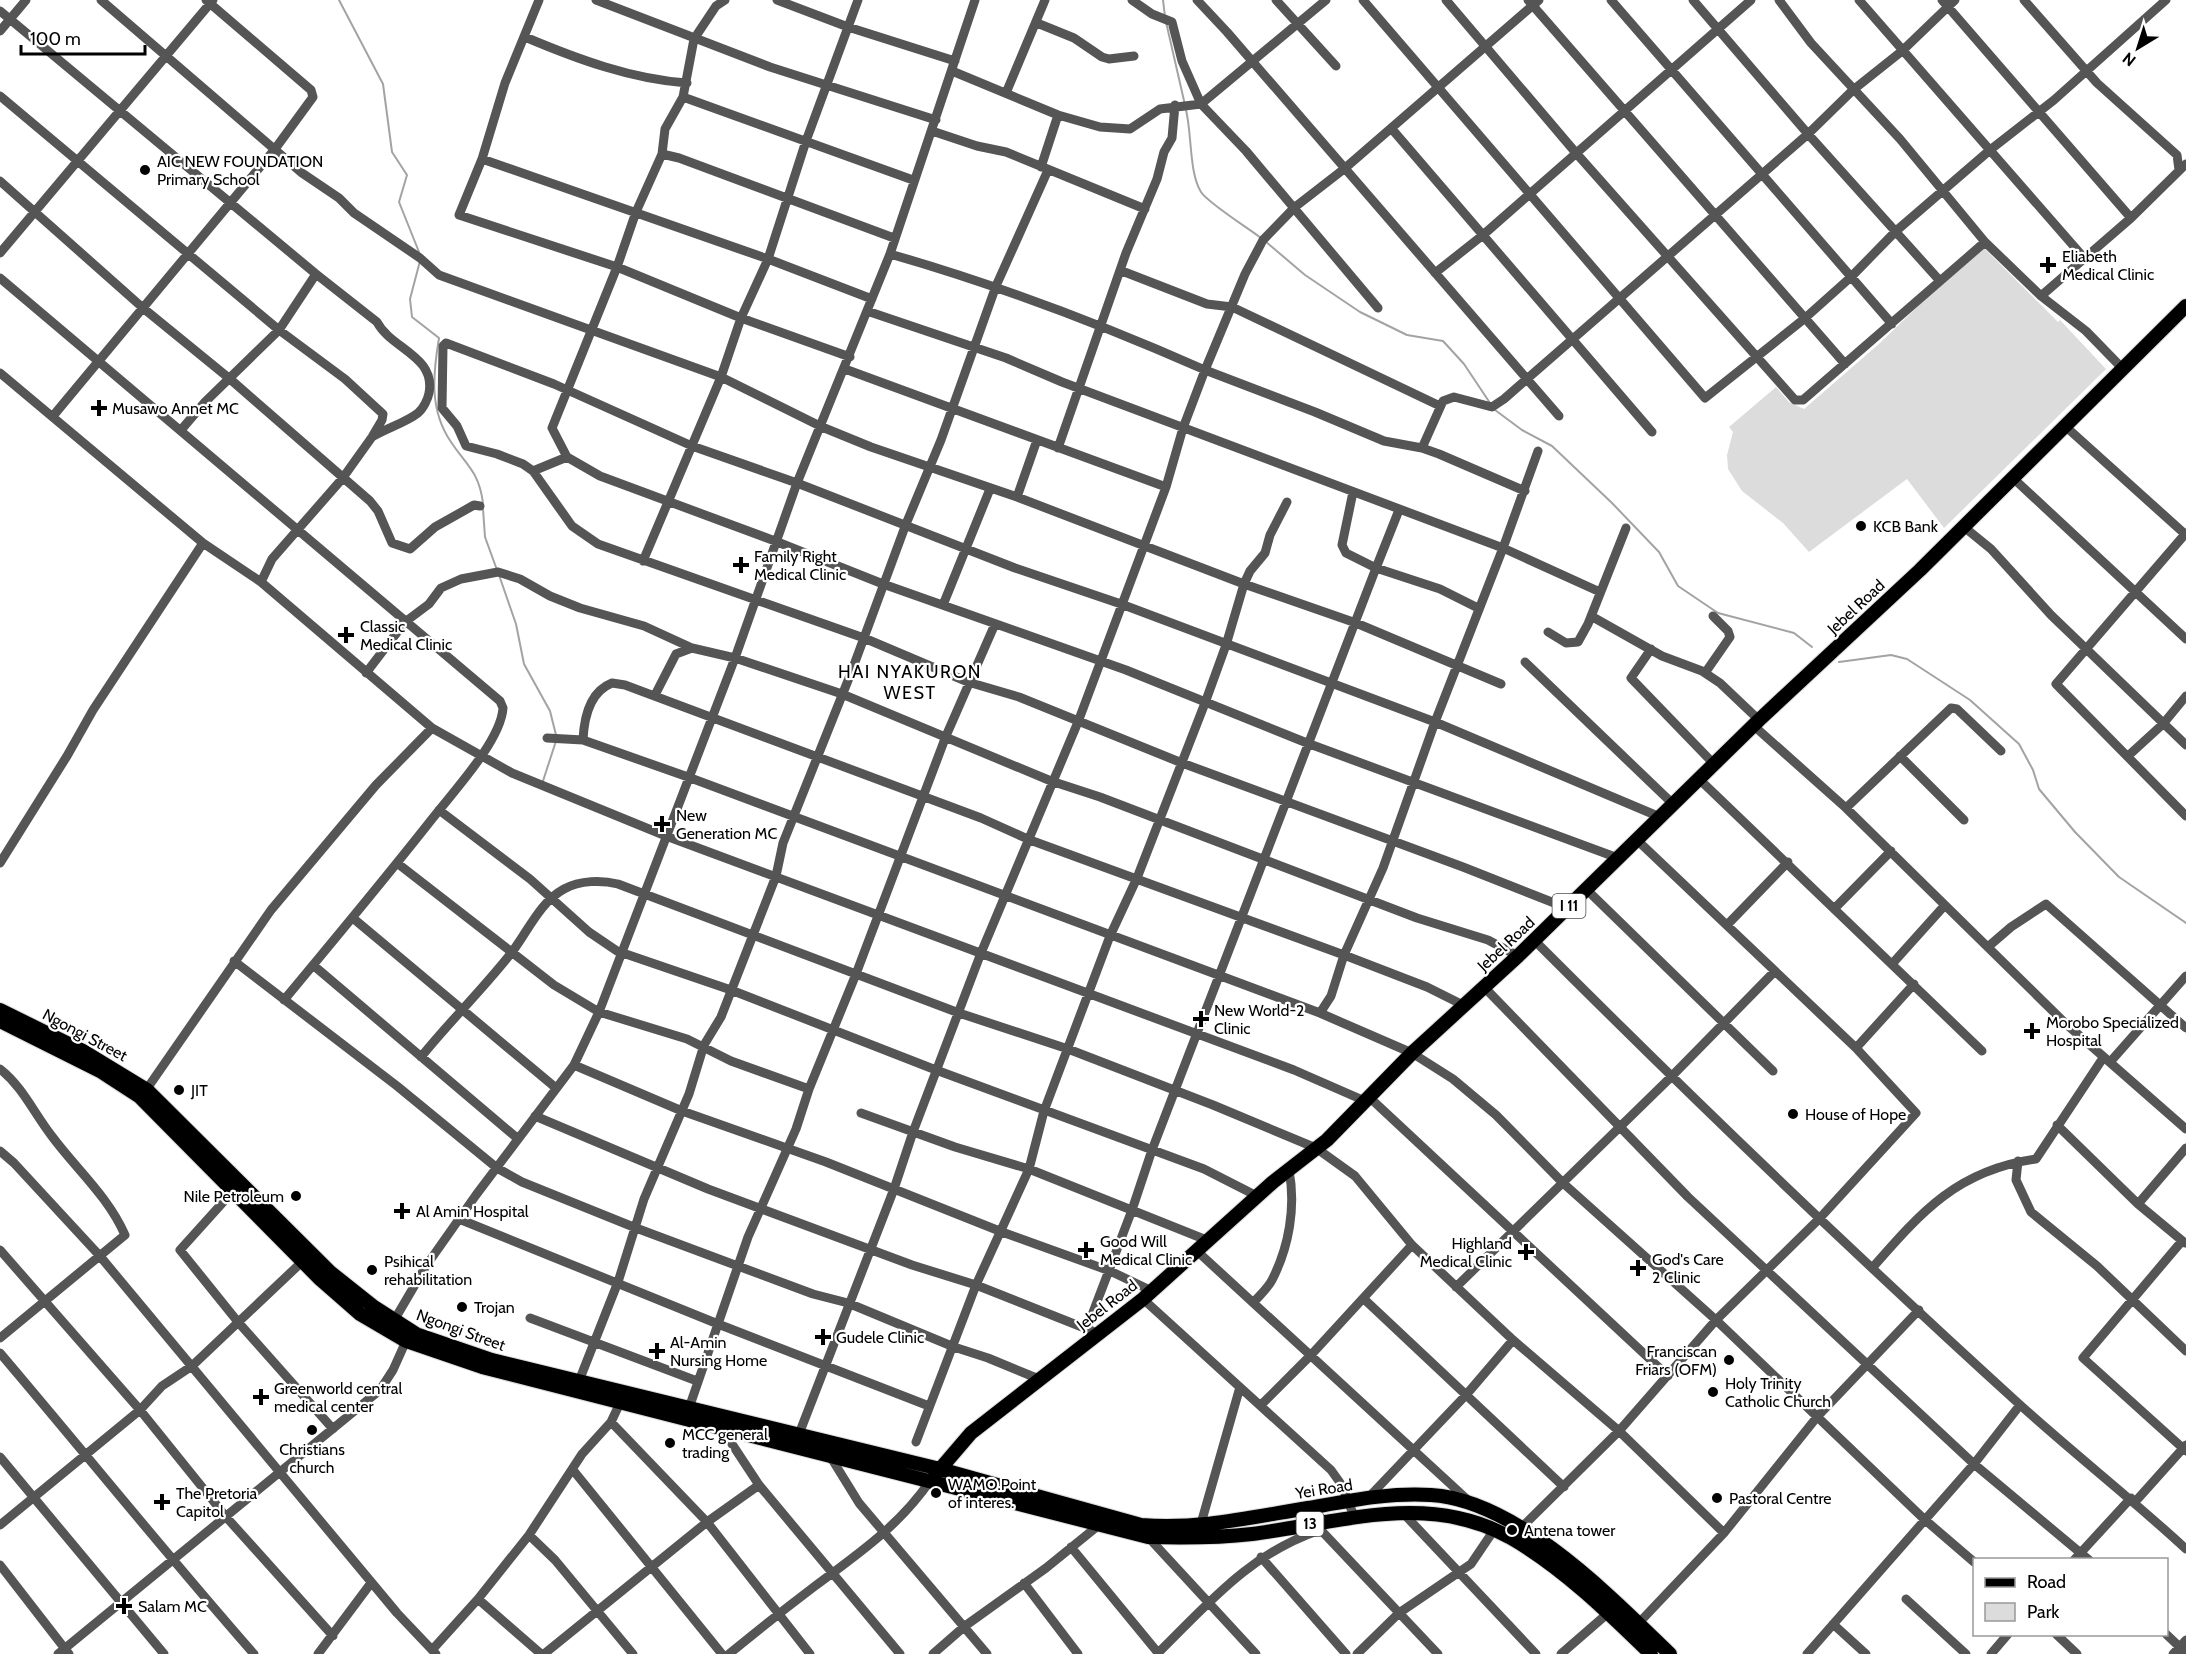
<svg xmlns="http://www.w3.org/2000/svg" width="2186" height="1654" viewBox="0 0 2186 1654" font-family="Cabin,sans-serif">
<rect width="100%" height="100%" fill="#fff"/>
<!-- green -->
<path fill="#dcdcdc" d="M1981,245L2058,322L2060,320L2106,369L1944,528L1907,479L1809,552L1783,523L1742,491L1728,469L1727,455L1733,432L1729,427L1776,387L1789,402L1804,409L1880,343Z"/>
<g fill="none" stroke-linecap="round" stroke-linejoin="round">
<!-- stream -->
<path stroke="#a3a3a3" stroke-width="2" d="M339,0L383,84L392,152L407,175L399,202L419,252
M1163,0L1165,17
M1166,22L1185,105
M1186,110C1192,134 1189,173 1201,192C1208,203 1248,228 1261,238
M1265,241L1305,275L1360,312L1407,335L1443,341L1464,364L1490,403
M420,261L410,299L412,317L439,338C433,374 429,410 451,442C467,466 479,472 483,503
M1495,410L1522,430L1552,446L1612,503L1659,552L1678,586L1718,613L1794,633L1812,647
M483,509L485,537L497,570
M499,575L516,624L524,664L550,711L556,735
M1839,662L1891,655L1907,659L1970,700L2019,744L2033,770L2039,789L2075,832L2119,877L2186,923
M543,781L556,741"/>
<defs>
<path id="primary" d="M0,1010L83,1051L147,1090L330,1272L374,1307L416,1334L492,1360L940,1469L1141,1525C1198,1530 1252,1517 1308,1508C1348,1501 1391,1492 1431,1495C1517,1500 1611,1597 1670,1654
M0,1021L100,1071L140,1097L320,1279L360,1314L406,1341L482,1367L1148,1537C1183,1538 1217,1538 1252,1534C1339,1523 1428,1491 1511,1538C1562,1567 1609,1613 1651,1654
M935,1475L971,1433L1143,1299L1273,1182L1327,1140L1412,1053L1518,956L1759,720L1920,570L2186,306"/>
</defs>
<!-- primary casing -->
<use href="#primary" stroke="#dbdbdb" stroke-width="16"/>
<!-- street -->
<path stroke="#555" stroke-width="9" d="M101,0L302,173L339,198L354,213L420,258L439,275L721,377L822,427L871,447L1017,497L1244,584L1356,623L1501,684
M539,0L505,83L482,159L459,215L617,267L741,318L850,357
M596,0L770,67L936,120
M725,0L716,6L694,39L683,97L665,129L662,154L636,212L617,267L552,428L567,457L600,476L775,541L883,584L1126,670L1307,743L1618,858
M777,0L848,27L955,61
M1132,0L1152,14L1172,22L1182,61L1201,104L1246,151L1378,308
M1197,0L1227,32L1559,416
M1276,0L1336,66
M1363,0L1705,398L1804,319L1851,277L1896,231L1990,150L2054,100L2166,0
M1446,0L1576,153L1795,400H1803L1985,242
M1528,0L1845,364
M1611,0L1892,324
M1693,0L1808,134L1940,281
M1779,0L1811,43L1900,139L1985,242L2041,296L2086,331L2123,369
M1859,0L2085,259
M1942,0L2131,218
M2024,0L2097,83L2177,155L2179,170
M0,11L316,274L377,322C391,349 436,356 429,393C428,399 423,409 418,413C407,422 385,429 372,437
M1037,23L1074,38L1102,57L1109,59L1134,56
M0,31L26,0
M525,37C577,59 631,79 687,83
M952,71L1058,115L1100,127L1130,129L1160,109L1201,104L1326,0
M1006,93L1045,0
M0,96L279,330L316,274
M683,97L913,180
M1391,128L1652,432
M932,131L977,146L1006,152L1145,209
M662,154L679,158L894,238
M482,159L768,259L872,299
M1041,167L1058,115
M0,181L143,308L230,379L370,501L378,511L392,543L410,549L435,527L474,505L480,506
M0,253L213,0
M890,254C998,285 1103,325 1205,370L1245,274L1263,240L1295,207L1344,169L1539,0
M1122,271L1207,304L1232,307L1440,406
M1435,273L1483,235L1751,0
M0,278L500,701L503,708C501,741 452,793 432,819C384,880 334,940 284,1000
M2041,296L2131,218L2186,164
M867,311L1006,358L1062,382L1503,548L1435,722L1383,868L1344,955L1331,996L1320,1013
M845,369L1166,487
M0,373L203,543L261,582L432,728L512,773L666,836L1294,1070L1365,1101
M53,416L275,149L313,97L311,90L206,0
M2065,426L2186,535
M181,430L205,402L279,330L345,379L383,414L382,420L372,437L342,479L272,559L261,582
M1058,448L1126,253L1157,179L1164,152L1172,138L1175,105
M1422,448L1443,401L1454,397L1492,407L1504,399L1808,134L1853,90L1902,51L1955,0
M1538,451L1503,548L1600,592
M533,471L567,457
M2013,478L2186,639
M1353,492L1342,545L1346,553L1376,568L1399,510
M1017,497L1037,440
M1964,527L1991,549L2051,615L2186,745
M2186,533L2056,684L2186,816
M643,561L721,377L741,318L768,259L806,141L858,0
M943,605L990,489
M1591,616L1662,656L1702,671L1720,683L1759,720
M1548,632L1566,643L1578,642L1588,624L1626,528
M1651,649L1631,678L1714,764
M1525,662L1673,804
M366,673L405,622L429,604L441,588L461,579L498,572L520,579L550,596L580,608L644,626L692,648
M1705,673L1730,637L1728,631L1713,616
M655,695L676,654L692,648L735,658L842,694L1051,781L1100,797L1417,918L1488,940L1518,956
M1754,726L1846,808L2065,1023L2186,1129
M547,738L583,740L688,777L1320,1013L1412,1053L1453,1079L1496,1115L1563,1183L1716,1320L1924,1519L1974,1562
M583,740C584,718 589,692 612,683L625,685L981,818L1030,840L1344,955L1427,987L1465,1006
M1900,756L1964,820
M2128,756L2163,724L2186,696
M1699,779L1982,1051
M1846,808L1951,708L1957,709L2001,751
M439,810L530,879L589,932L617,951L731,990L936,1070L1204,1169L1257,1196
M0,863L67,756L93,710L203,543
M397,863L554,985L599,1012L687,1039L731,1061L809,1089
M1586,889L1773,1071
M1567,908L1463,867L1182,763L1019,697L968,682L864,638L598,544L572,526L533,471L523,464L497,454L466,446L457,426L442,408L443,346L446,343L554,384L692,446L797,483L1015,568L1121,604L1435,722L1660,817
M1834,909L1891,851
M354,919L556,1088
M1727,925L1788,862
M1534,940C1692,1098 1853,1253 2018,1403C2073,1453 2132,1499 2186,1549
M1989,946L2011,927L2046,904L2186,1028
M234,961L397,1086L497,1168L522,1182L636,1228L813,1294L848,1303L954,1347L988,1358L1039,1379
M1892,964L1945,905
M313,965L517,1138
M1484,987L1688,1197L1974,1464L2089,1560
M1856,1048L1914,984
M421,1057C450,1021 484,988 512,952C528,931 540,902 564,889C580,880 602,880 618,884L959,1013L1068,1049L1213,1105L1316,1148L1355,1176L1412,1245L1513,1340L1619,1431L1724,1533
M2111,1061L2186,976
M574,1065L682,1111L826,1162L1002,1232L1110,1271L1152,1291
M0,1069C22,1086 34,1113 51,1135C76,1169 108,1196 125,1235L0,1338
M144,1093L271,910L376,785L432,728
M1369,1097L1668,1376
M861,1113L955,1147L1029,1169L1209,1241
M535,1116L708,1189L912,1265L976,1285L1092,1331
M2057,1125L2138,1204L2185,1243
M0,1151L14,1163L99,1255L397,1613L436,1654
M2018,1161L2016,1180L2031,1212L2097,1266L2186,1351
M235,1189L180,1250L238,1322L333,1429
M2138,1204L2186,1148
M459,1219L718,1324L929,1406
M2182,1241L2083,1358L2186,1451
M0,1250L140,1410L227,1518L333,1636
M1198,1252L1470,1502
M1873,1267C1922,1211 1958,1170 2036,1159L2103,1058
M1456,1287L1671,1077L1775,971
M1143,1299L1331,1470L1341,1484L1354,1516
M1364,1299L1564,1487
M1254,1302C1260,1295 1268,1288 1272,1280C1289,1247 1296,1207 1289,1170
M530,1318L697,1381
M392,1324L426,1266L476,1195L574,1065L599,1012L735,658L797,483L890,254L975,0
M1087,1328L1132,1210L1152,1150L1376,568L1440,589L1478,608
M0,1353C85,1453 167,1555 254,1654
M579,1381L618,1282L644,1199L689,1094L704,1045L721,1017L753,935L776,876L783,843L851,673L906,524L941,440L996,286L1048,170
M1261,1405L1311,1355L1412,1245
M689,1408L748,1237L796,1129L809,1089L856,974L946,736L995,624
M611,1422L707,1522L810,1654
M730,1431L732,1444L759,1485L900,1654
M799,1434L894,1189L913,1132L981,953L1078,722L1166,487L1183,428L1205,370L1315,412L1384,441L1422,448L1439,454L1525,491
M916,1442L976,1285L1029,1169L1044,1111L1110,936L1137,878L1205,703L1226,645L1244,584L1250,571L1265,553L1270,535L1287,502
M830,1456L859,1503L987,1654
M0,1457L164,1654
M573,1470L722,1654
M1367,1499L1466,1395L1513,1340
M2135,1502L2186,1445
M1403,1513L1536,1654
M0,1525L140,1410L162,1386L192,1366L305,1259
M1316,1525L1438,1654
M1200,1527L1240,1387
M1519,1530L1619,1431L1716,1320L1819,1219L1916,1113L1856,1048L1637,840
M529,1535L555,1560L633,1654
M1148,1537L1256,1654
M1071,1547L1159,1654
M1261,1557L1346,1654
M2074,1560L2131,1498
M0,1565L69,1654
M1024,1583L1078,1654
M478,1599L541,1654
M1906,1599L1966,1654
M1833,1624L1866,1654
M1635,1627L1724,1533L1817,1417L1919,1310
M2056,1634L2077,1654
M2166,1634L2186,1653
M432,1650L478,1599L529,1535L582,1454L611,1422L620,1403
M58,1654L380,1390L393,1370L406,1341
M318,1654L371,1583
M544,1654L707,1522L759,1485
M729,1654C757,1631 786,1608 815,1586C858,1554 899,1526 930,1481
M933,1654L965,1626L1046,1568L1099,1525
M1157,1654C1209,1603 1249,1554 1320,1530
M1357,1654L1399,1613L1471,1564L1494,1530
M1561,1654L1607,1614
M1807,1654L1974,1464L2020,1405
M1991,1654L2008,1634
M2173,1654L2186,1640"/>
<!-- primary -->
<use href="#primary" stroke="#000" stroke-width="14"/>
</g>
<!-- markers -->
<g fill="#000" stroke="#fff" stroke-width="2">
<circle cx="145" cy="170" r="6"/>
<path d="M2045 256h6v6h6v6h-6v6h-6v-6h-6v-6h6z"/>
<path d="M96 399h6v6h6v6h-6v6h-6v-6h-6v-6h6z"/>
<circle cx="1861" cy="526" r="6"/>
<path d="M738 556h6v6h6v6h-6v6h-6v-6h-6v-6h6z"/>
<path d="M343 626h6v6h6v6h-6v6h-6v-6h-6v-6h6z"/>
<path d="M659 815h6v6h6v6h-6v6h-6v-6h-6v-6h6z"/>
<path d="M1198 1010h6v6h6v6h-6v6h-6v-6h-6v-6h6z"/>
<path d="M2029 1022h6v6h6v6h-6v6h-6v-6h-6v-6h6z"/>
<circle cx="179" cy="1090" r="6"/>
<circle cx="1793" cy="1114" r="6"/>
<circle cx="296" cy="1196" r="6"/>
<path d="M399 1202h6v6h6v6h-6v6h-6v-6h-6v-6h6z"/>
<path d="M1083 1241h6v6h6v6h-6v6h-6v-6h-6v-6h6z"/>
<path d="M1523 1243h6v6h6v6h-6v6h-6v-6h-6v-6h6z"/>
<path d="M1635 1259h6v6h6v6h-6v6h-6v-6h-6v-6h6z"/>
<circle cx="372" cy="1270" r="6"/>
<circle cx="462" cy="1307" r="6"/>
<path d="M820 1328h6v6h6v6h-6v6h-6v-6h-6v-6h6z"/>
<path d="M654 1342h6v6h6v6h-6v6h-6v-6h-6v-6h6z"/>
<circle cx="1729" cy="1360" r="6"/>
<circle cx="1713" cy="1392" r="6"/>
<path d="M258 1388h6v6h6v6h-6v6h-6v-6h-6v-6h6z"/>
<circle cx="312" cy="1430" r="6"/>
<circle cx="670" cy="1443" r="6"/>
<circle cx="936" cy="1493" r="6"/>
<circle cx="1717" cy="1498" r="6"/>
<path d="M159 1493h6v6h6v6h-6v6h-6v-6h-6v-6h6z"/>
<circle cx="1512" cy="1530" r="6"/>
<path d="M121 1597h6v6h6v6h-6v6h-6v-6h-6v-6h6z"/>
</g>
<g text-anchor="middle" dominant-baseline="central" stroke-width="4.5" stroke-linejoin="round" paint-order="stroke">
<!-- shield labels -->
<g fill="#fff" stroke="#4c4c4c" stroke-width="1.5">
<rect x="1552.5" y="894" width="33" height="24" rx="4.5"/>
<rect x="1296.5" y="1512" width="27" height="24" rx="4.5"/>
</g>
<g font-size="15" font-weight="bold" fill="#000">
<text x="1569" y="906">I 11</text>
<text x="1310" y="1524">13</text>
</g>
<!-- poi labels -->
<g font-size="16" fill="#000" stroke="#fff" text-anchor="start">
<text x="157" y="161">AIC NEW FOUNDATION<tspan x="157" dy="18">Primary School</tspan></text>
<text x="2062" y="256">Eliabeth<tspan x="2062" dy="18">Medical Clinic</tspan></text>
<text x="112" y="408">Musawo Annet MC</text>
<text x="1873" y="526">KCB Bank</text>
<text x="754" y="556">Family Right<tspan x="754" dy="18">Medical Clinic</tspan></text>
<text x="360" y="626">Classic<tspan x="360" dy="18">Medical Clinic</tspan></text>
<text x="676" y="815">New<tspan x="676" dy="18">Generation MC</tspan></text>
<text x="1214" y="1010">New World-2<tspan x="1214" dy="18">Clinic</tspan></text>
<text x="2046" y="1022">Morobo Specialized<tspan x="2046" dy="18">Hospital</tspan></text>
<text x="191" y="1090">JIT</text>
<text x="1805" y="1114">House of Hope</text>
<text x="284" y="1196" text-anchor="end">Nile Petroleum</text>
<text x="416" y="1211">Al Amin Hospital</text>
<text x="1100" y="1241">Good Will<tspan x="1100" dy="18">Medical Clinic</tspan></text>
<text x="1512" y="1243" text-anchor="end">Highland<tspan x="1512" dy="18">Medical Clinic</tspan></text>
<text x="1652" y="1259">God's Care<tspan x="1652" dy="18">2 Clinic</tspan></text>
<text x="384" y="1261">Psihical<tspan x="384" dy="18">rehabilitation</tspan></text>
<text x="474" y="1307">Trojan</text>
<text x="836" y="1337">Gudele Clinic</text>
<text x="670" y="1342">Al-Amin<tspan x="670" dy="18">Nursing Home</tspan></text>
<text x="1717" y="1351" text-anchor="end">Franciscan<tspan x="1717" dy="18">Friars (OFM)</tspan></text>
<text x="1725" y="1383">Holy Trinity<tspan x="1725" dy="18">Catholic Church</tspan></text>
<text x="274" y="1388">Greenworld central<tspan x="274" dy="18">medical center</tspan></text>
<text x="682" y="1434">MCC general<tspan x="682" dy="18">trading</tspan></text>
<text x="312" y="1449" text-anchor="middle">Christians<tspan x="312" dy="18">church</tspan></text>
<text x="948" y="1484">WAMO.Point<tspan x="948" dy="18">of interes.</tspan></text>
<text x="176" y="1493">The Pretoria<tspan x="176" dy="18">Capitol</tspan></text>
<text x="1729" y="1498">Pastoral Centre</text>
<text x="1524" y="1530">Antena tower</text>
<text x="138" y="1606">Salam MC</text>
</g>
<!-- street labels -->
<g font-size="16" fill="#000" stroke="#fff">
<text transform="translate(1856 607) rotate(-43)">Jebel Road</text>
<text transform="translate(1506 944) rotate(-43)">Jebel Road</text>
<text transform="translate(85 1035) rotate(28)">Ngongi Street</text>
<text transform="translate(1107 1305) rotate(-38)">Jebel Road</text>
<text transform="translate(461 1330) rotate(20)">Ngongi Street</text>
<text transform="translate(1324 1489) rotate(-9)">Yei Road</text>
</g>
<!-- neighbourhood labels -->
<g font-size="18" letter-spacing="1.5" fill="#000" stroke="#fff">
<text x="910" y="672">HAI NYAKURON<tspan x="910" dy="21">WEST</tspan></text>
</g>
</g>
<!-- legend -->
<rect x="1973" y="1558" width="195" height="78" fill="#ffffff" stroke="#999999" stroke-width="1.5"/>
<rect x="1985" y="1578" width="30" height="9" fill="#000000" stroke="#999999" stroke-width="1.5"/>
<text x="2027" y="1588" font-size="18" fill="#000000">Road</text>
<rect x="1985" y="1603" width="30" height="18" fill="#dcdcdc" stroke="#999999" stroke-width="1.5"/>
<text x="2027" y="1618" font-size="18" fill="#000000">Park</text>
<!-- north arrow -->
<g transform="translate(2138 48) rotate(218)" stroke="#ffffff" stroke-width="4.5" paint-order="stroke">
<path d="M0-4.5L10 22L0 15L-10 22Z" fill="#000000"/>
<text y="-9" font-size="16" font-weight="bold" text-anchor="middle" fill="#000000">N</text>
</g>
<!-- scale -->
<path d="M21 45v9h124v-9" fill="none" stroke="#000000" stroke-width="3"/>
<text x="30" y="45" font-size="18" fill="#000000" stroke="#ffffff" stroke-width="4.5" paint-order="stroke">100 m</text>
</svg>
